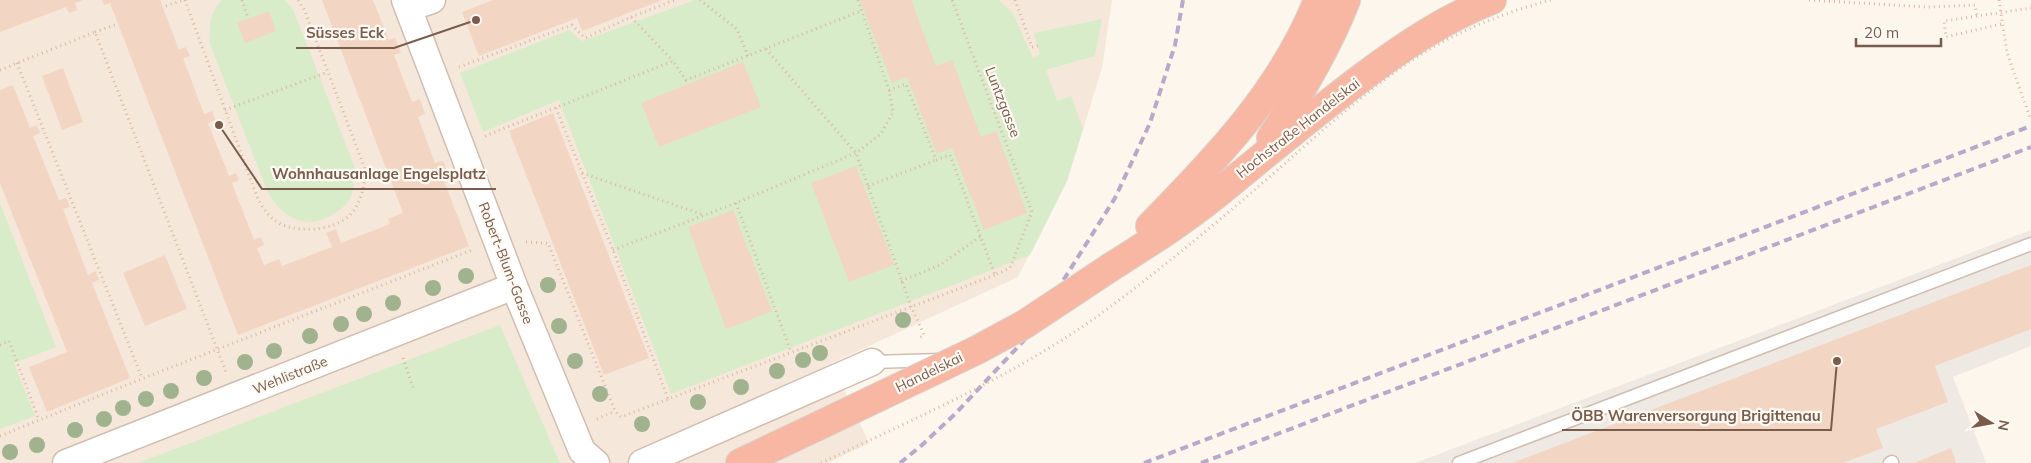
<svg xmlns="http://www.w3.org/2000/svg" width="2031" height="463" viewBox="0 0 2031 463" font-family="Mulish,sans-serif">
<rect width="100%" height="100%" fill="#fdf6ec"/>
<!-- residential -->
<path fill="#f5e8da" d="M0,0H1112L1102,68L1067,181L1018,277L832,363L869,443L828,463H0Z"/>
<!-- industrial -->
<path fill="#efe9e4" d="M2031,230V346L1953,377L1986,463H1415Z"/>
<!-- green -->
<path fill="#d8ecc9" d="M222,0H285L293,9L355,168C354,179 355,192 348,202C344,207 336,213 330,216C303,232 277,213 266,188L210,44C209,27 209,13 222,0Z
M695,0H999L1013,13L1033,58L1040,54L1034,33L1102,19L1095,56L1046,70L1057,101L1071,96L1083,129L1067,181L1030,255L671,394L559,100L483,132L460,73L569,30L582,41Z
M0,203L56,347L14,363L35,416L0,429Z
M500,325L560,463H138Z"/>
<!-- building -->
<path fill="#f3d5c3" d="M0,0H83L75,3L77,10L69,13L66,7L0,32Z
M102,0H160L179,50L186,47L190,56L183,58L204,114L212,111L215,120L208,123L229,176L236,173L238,177L239,180L232,183L254,240L261,237L264,245L257,248L264,265L279,259L282,266L332,247L326,233L336,229L341,243L390,224L388,219L403,213L322,0H373L389,40L395,38L401,53L394,55L412,102L420,99L425,114L418,117L435,163L443,161L449,176L443,178L469,246L238,335L110,3L104,5Z
M493,0H662L582,31L577,18L479,56L462,12Z
M860,0H911L936,66L952,60L981,137L996,131L1027,213L984,230L952,148L937,154L907,77L892,83Z
M269,11L276,31L245,43L237,23Z
M743,62L761,107L659,147L641,103Z
M63,68L83,122L62,130L42,76Z
M13,85L30,128L37,125L40,133L33,136L59,200L66,198L68,202L70,207L63,209L88,275L96,271L99,280L92,283L130,378L47,412L29,367L67,352L0,183V90Z
M553,113L649,358L604,375L509,131Z
M856,166L894,265L849,282L811,183Z
M733,210L772,311L726,329L688,227Z
M165,255L187,309L145,326L123,273Z
M2031,265V329L1935,366L1948,402L1876,429L1883,448L1843,463H1512Z
M1951,448L1956,463H1914Z"/>
<g fill="none" stroke-linecap="round" stroke-linejoin="round">
<defs>
<path id="lane" d="M872,362L941,360
M1459,463L2031,244
M1890,463L1892,462"/>
<path id="street" d="M405,0L514,286L582,451L596,463
M409,8L432,0
M66,463L514,286
M642,463L872,362"/>
<path id="highway" d="M1271,138C1300,94 1327,49 1346,0
M1150,226C1216,159 1283,89 1318,0
M1111,267C1147,244 1184,221 1217,194C1263,156 1309,118 1356,82C1398,50 1443,19 1492,0
M740,463L816,427"/>
</defs>
<!-- lane casing -->
<use href="#lane" stroke="#d1beb0" stroke-width="15"/>
<!-- street casing -->
<use href="#street" stroke="#d1beb0" stroke-width="29"/>
<!-- highway casing -->
<use href="#highway" stroke="#dad1cd" stroke-width="30"/>
<!-- path -->
<path stroke="#d9b8a5" stroke-width="3" stroke-dasharray="1 4" stroke-linecap="butt" d="M185,0L257,197C261,205 266,213 273,219C291,235 336,232 352,213C362,200 365,185 365,169L304,9L298,0
M242,0L248,18
M700,0L737,29L748,56
M858,0L889,90L906,84L936,160L950,155L995,275L1010,268L1032,212L952,0
M1015,0L1032,47L1038,46
M1809,0L1927,7L1975,5L1977,16
M166,6L184,0
M631,17L675,0
M2001,24L1946,37L1944,21L2031,8
M95,32L115,25
M766,49L856,153L911,306L924,335L918,339
M17,63L142,378
M459,67L572,25L585,38L631,17L673,61
M0,70L95,32L226,372
M556,108L613,250L668,399
M225,110L328,72
M485,136L673,61L686,80L861,11
M582,173L704,215
M868,186L936,160
M736,203L791,352
M526,242L548,243L615,411L621,417L995,275
M613,250L736,203L856,153L881,134L893,112L889,90
M901,281L940,265L981,236
M0,345L9,341L39,420
M403,358L413,388
M597,419L615,411
M0,436C156,372 314,312 472,250"/>
<!-- lane -->
<use href="#lane" stroke="#fff" stroke-width="12"/>
<!-- street -->
<use href="#street" stroke="#fff" stroke-width="26"/>
<!-- highway -->
<use href="#highway" stroke="#f7b7a3" stroke-width="28"/>
<!-- rail -->
<path stroke="#b9a8c9" stroke-width="4" stroke-dasharray="8 5" stroke-linecap="butt" d="M900,463L922,445L955,414L1029,335L1115,198L1150,123L1175,45L1183,0
M1144,463L2031,126
M1201,463L2031,147"/>
<defs>
<path id="highway-bridge" d="M816,427L977,350L1025,324L1111,267"/>
</defs>
<!-- highway-bridge casing -->
<use href="#highway-bridge" stroke="#dad1cd" stroke-width="30" stroke-linecap="butt"/>
<!-- path-bridge -->
<path stroke="#d9b8a5" stroke-width="3" stroke-dasharray="1 4" stroke-linecap="butt" d="M1999,0L2007,53L2031,120
M821,463C918,417 1019,374 1106,310C1161,269 1214,225 1266,180C1312,140 1357,98 1408,63C1450,34 1502,13 1551,0"/>
<!-- highway-bridge -->
<use href="#highway-bridge" stroke="#f7b7a3" stroke-width="28"/>
</g>
<!-- trees -->
<g fill="#a0b28e">
<circle cx="466" cy="276" r="8"/>
<circle cx="548" cy="285" r="8"/>
<circle cx="433" cy="288" r="8"/>
<circle cx="393" cy="303" r="8"/>
<circle cx="364" cy="314" r="8"/>
<circle cx="903" cy="320" r="8"/>
<circle cx="341" cy="324" r="8"/>
<circle cx="559" cy="326" r="8"/>
<circle cx="310" cy="336" r="8"/>
<circle cx="274" cy="351" r="8"/>
<circle cx="820" cy="353" r="8"/>
<circle cx="803" cy="360" r="8"/>
<circle cx="575" cy="361" r="8"/>
<circle cx="245" cy="362" r="8"/>
<circle cx="777" cy="371" r="8"/>
<circle cx="204" cy="378" r="8"/>
<circle cx="741" cy="387" r="8"/>
<circle cx="171" cy="391" r="8"/>
<circle cx="600" cy="394" r="8"/>
<circle cx="146" cy="399" r="8"/>
<circle cx="698" cy="402" r="8"/>
<circle cx="123" cy="408" r="8"/>
<circle cx="104" cy="419" r="8"/>
<circle cx="642" cy="424" r="8"/>
<circle cx="75" cy="430" r="8"/>
<circle cx="37" cy="445" r="8"/>
<circle cx="10" cy="452" r="8"/>
</g>
<g text-anchor="middle" dominant-baseline="central" stroke-width="4.5" stroke-linejoin="round" paint-order="stroke">
<!-- street labels -->
<g font-size="14" fill="#7a5c4d" stroke="#fffaf3">
<text transform="translate(1003 102) rotate(69)">Luntzgasse</text>
<text transform="translate(1298 128) rotate(-38)">Hochstraße Handelskai</text>
<text transform="translate(506 263) rotate(69)">Robert-Blum-Gasse</text>
<text transform="translate(929 372) rotate(-26)">Handelskai</text>
<text transform="translate(290 375) rotate(-22)">Wehlistraße</text>
</g>
</g>
<!-- callouts -->
<path fill="none" stroke="#7a5c4d" stroke-width="2" d="M476 20L394 48H296M219 125L262 189H496M1837 361L1831 430H1562"/>
<g fill="#7a5c4d" stroke="#fffaf3" stroke-width="2">
<circle cx="476" cy="20" r="5"/>
<circle cx="219" cy="125" r="5"/>
<circle cx="1837" cy="361" r="5"/>
</g>
<g font-size="15" text-anchor="middle" font-weight="bold" fill="#7a5c4d" stroke="#fffaf3" stroke-width="4.5" stroke-linejoin="round" paint-order="stroke">
<text x="345" y="38">Süsses Eck</text>
<text x="379" y="179">Wohnhausanlage Engelsplatz</text>
<text x="1696" y="421">ÖBB Warenversorgung Brigittenau</text>
</g>
<!-- north arrow -->
<g transform="translate(1991 423) rotate(101)" stroke="#fffaf3" stroke-width="4" paint-order="stroke">
<path d="M0-4L9 19L0 12L-9 19Z" fill="#7a5c4d"/>
<text y="-8" font-size="14" font-weight="bold" text-anchor="middle" fill="#7a5c4d">N</text>
</g>
<!-- scale -->
<path d="M1856 38v8h85v-8" fill="none" stroke="#7a5c4d" stroke-width="2.5"/>
<text x="1864" y="38" font-size="15" fill="#7a5c4d" stroke="#fffaf3" stroke-width="4" paint-order="stroke">20 m</text>
</svg>
